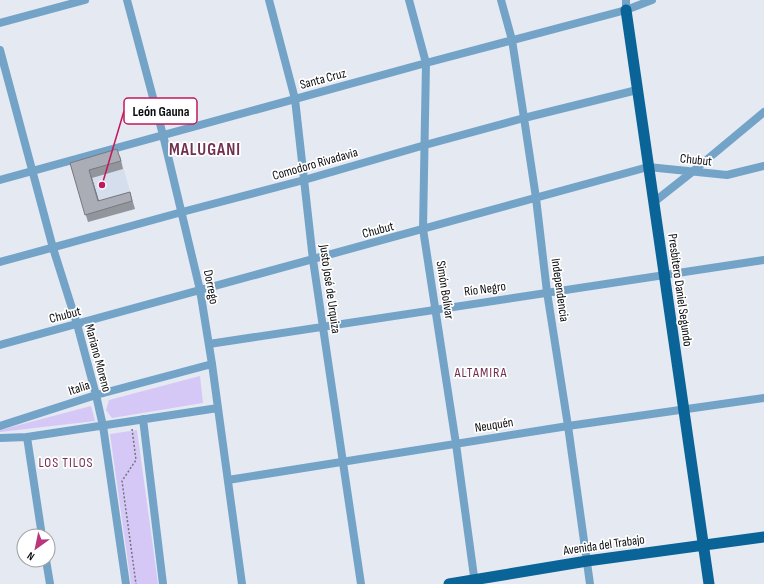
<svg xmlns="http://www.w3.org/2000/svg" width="764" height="584" viewBox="0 0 764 584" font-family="'Sofia Sans Condensed',sans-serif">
<rect width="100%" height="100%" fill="#e4e9f2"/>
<!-- built -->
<path fill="#d5deed" d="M120,156L135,209L88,222L72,170Z"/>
<!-- green -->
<path fill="#d5c8f7" d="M200,376L203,403L112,418L106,410L109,400Z
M91,406L95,421L0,432V430Z
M137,430L158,584H131L110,434Z"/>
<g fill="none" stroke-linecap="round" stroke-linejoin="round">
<!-- path -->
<path stroke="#72757a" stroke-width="1.5" stroke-dasharray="2 2" stroke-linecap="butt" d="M132,429L136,460L122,481L136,584"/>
<!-- minor -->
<path stroke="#74a3c8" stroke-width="8" d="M127,0L163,135L200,290L212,364L242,584
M269,0L295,99L313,260L361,584
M409,0L426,63L423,229L456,444L475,584
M501,0L512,40L524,118L536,198L547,292L568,426L590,584
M626,0V10
M0,23L85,0
M0,50L53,248L77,324L96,395L103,426L126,584
M0,180L426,63L626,10L652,0
M654,202L692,172L764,112
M0,262L182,212L304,180L425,145L524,118L637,90
M209,344L764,260
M0,345L648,167L727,175L764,166
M143,419L163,584
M0,426L96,395L212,364
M27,437L42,536
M0,438L27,437L218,408
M228,480L568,426L764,398
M46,560L50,584"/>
<!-- major -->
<path stroke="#0b6498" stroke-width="11" d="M626,10L709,584
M449,584L587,561L764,537"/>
</g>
<!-- wall -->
<path fill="#93959d" d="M120,156L123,169L92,178L99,201L130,192L135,209L88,222L70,163Z"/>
<!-- shaded-wall -->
<path fill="#78797f" d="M89,170L92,178L101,208L98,201Z"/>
<!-- building -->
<path fill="#abadb6" stroke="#78797f" d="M117,149L121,161L89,170L98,201L130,192L132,201L85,215L70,163Z"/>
<g text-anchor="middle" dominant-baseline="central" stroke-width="3.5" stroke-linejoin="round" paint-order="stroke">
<!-- street labels -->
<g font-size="13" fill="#0b0c0f" stroke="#fff">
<text transform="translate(323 79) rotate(-15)">Santa Cruz</text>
<text transform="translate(696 160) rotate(6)">Chubut</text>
<text transform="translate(315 164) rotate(-16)">Comodoro Rivadavia</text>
<text transform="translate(378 230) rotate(-15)">Chubut</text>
<text transform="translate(211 287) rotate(79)">Dorrego</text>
<text transform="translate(330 289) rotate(82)">Justo José de Urquiza</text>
<text transform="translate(485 289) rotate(-8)">Río Negro</text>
<text transform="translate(445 290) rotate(81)">Simón Bolívar</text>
<text transform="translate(560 290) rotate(82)">Independencia</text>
<text transform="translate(680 290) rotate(82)">Presbítero Daniel Segundo</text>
<text transform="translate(65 315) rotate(-15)">Chubut</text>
<text transform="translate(98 358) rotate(75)">Mariano Moreno</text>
<text transform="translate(79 388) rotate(-18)">Italia</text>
<text transform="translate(494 425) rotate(-9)">Neuquén</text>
<text transform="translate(604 545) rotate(-8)">Avenida del Trabajo</text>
</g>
<!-- neighbourhood labels -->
<g font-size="14" letter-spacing="1" fill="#723050" stroke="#fff">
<text x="481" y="372">ALTAMIRA</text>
<text x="66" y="462">LOS TILOS</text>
</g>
<!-- district labels -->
<g font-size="17" font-weight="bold" letter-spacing="1" fill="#723050" stroke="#fff">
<text x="205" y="150">MALUGANI</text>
</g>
</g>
<!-- callouts -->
<path fill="none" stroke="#c2185b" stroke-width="1.5" d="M102 185L124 111"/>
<circle fill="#c2185b" stroke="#fff" stroke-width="1.5" cx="102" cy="185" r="4"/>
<rect fill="#fff" stroke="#c2185b" stroke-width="1.5" x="124" y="98" width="73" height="26" rx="4"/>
<g font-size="14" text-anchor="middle" font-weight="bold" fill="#0b0c0f">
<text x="161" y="116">León Gauna</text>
</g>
<!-- north arrow -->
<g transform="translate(36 548) rotate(213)"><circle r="19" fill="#ffffff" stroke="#9d9e9f"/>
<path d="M0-3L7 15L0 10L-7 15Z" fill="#ba367c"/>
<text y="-6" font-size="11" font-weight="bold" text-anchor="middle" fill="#0b0c0f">N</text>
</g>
</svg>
